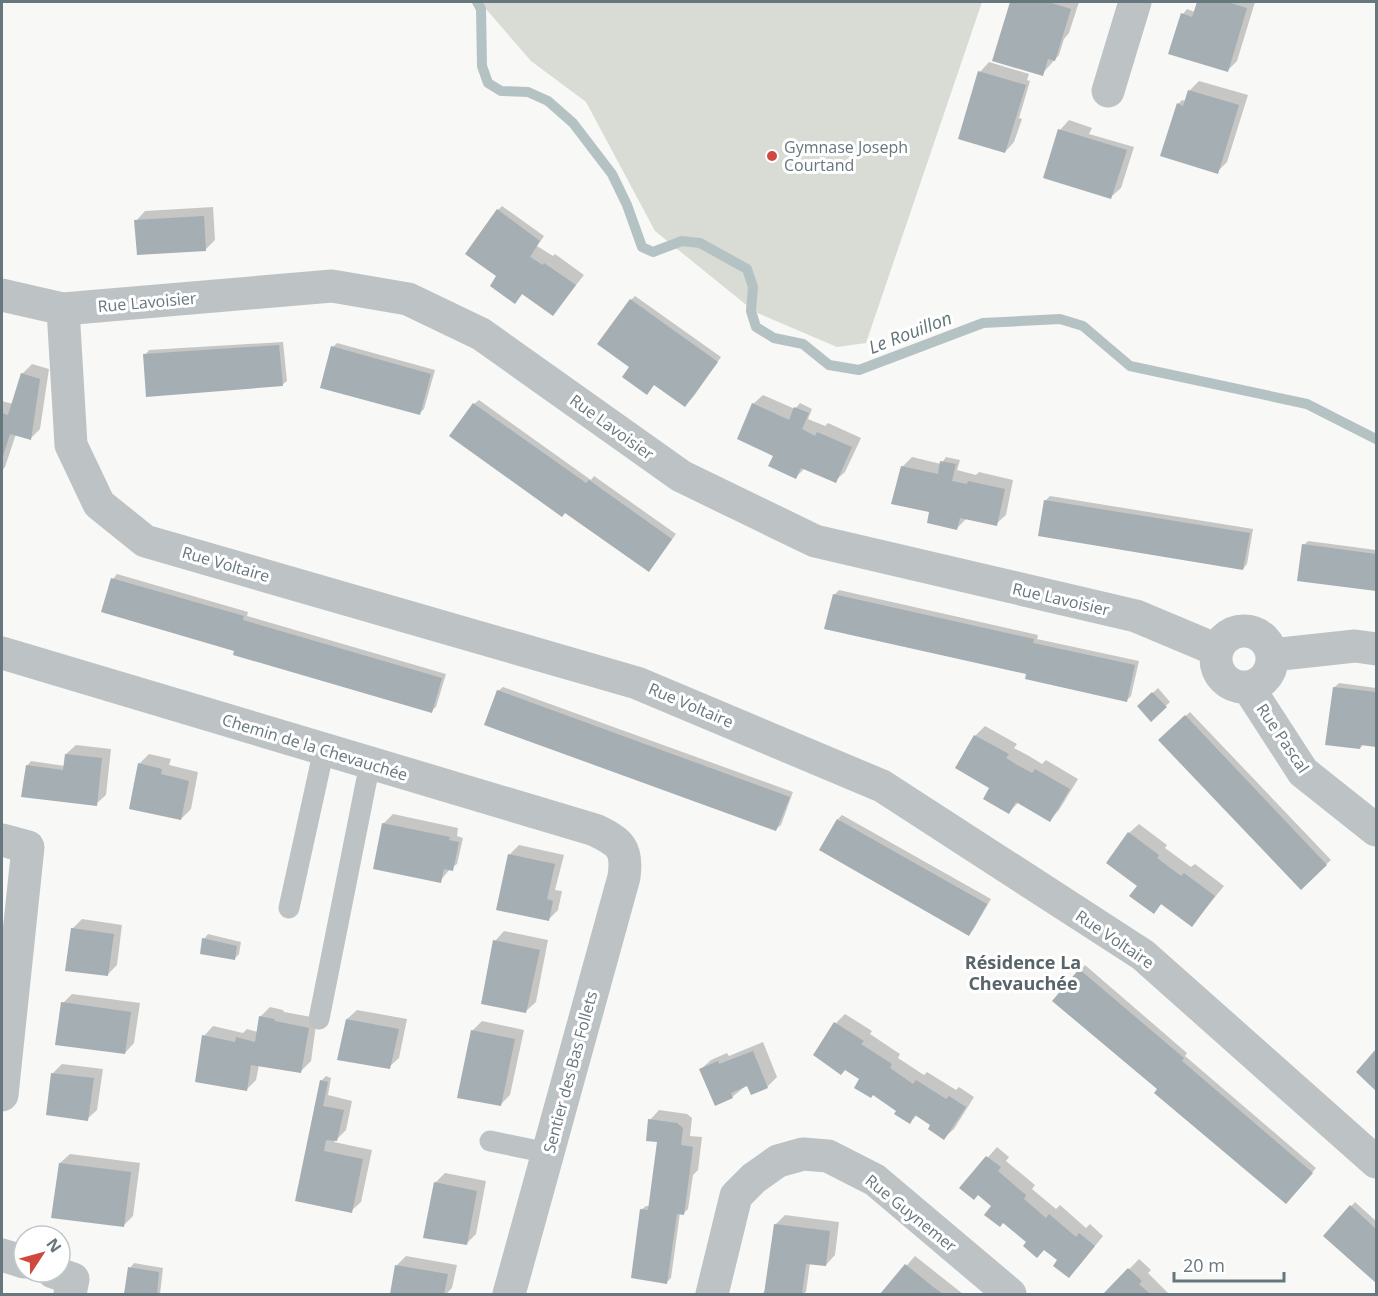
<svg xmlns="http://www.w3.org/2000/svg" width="1378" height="1296" viewBox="0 0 1378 1296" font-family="'Open Sans',sans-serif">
<rect width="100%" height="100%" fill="#f8f8f6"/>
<!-- garden -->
<path fill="#d9dcd5" d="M480,2H982L866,343L837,347L755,312L655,231L586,102L531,61Z"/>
<!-- shadow -->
<path fill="#0003" d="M1012,2H1079L1069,33L1064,39L1059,55L1042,74L994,60Z
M1198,2H1255L1237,61L1227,71L1183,14L1187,9L1195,12Z
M989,62L1029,74L1027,80L1030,81L1019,118L1022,119L1014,142L1005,152L980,72Z
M1199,81L1248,95L1227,162L1217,172L1178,104L1182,100L1186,101L1190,90Z
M1069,120L1092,128L1089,134L1134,147L1121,188L1111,197L1060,130Z
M502,206L544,236L537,246L553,256L555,254L584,275L553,314L523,293L515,302L498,276V210Z
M213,207L215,240L206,249L136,221L145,211Z
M635,296L721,357L694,396L685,405L631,367V300Z
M283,342L287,381L282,385L145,355L149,350Z
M337,343L435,370L424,409L420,413L333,347Z
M32,364L49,369L40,429L31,438L16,434L5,467L2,471V401L13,404L23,373Z
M763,395L795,409L800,403L812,409L808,419L825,426L828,423L861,438L845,472L835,481L805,468L796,477L775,455L753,404Z
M479,400L591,480L594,476L676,534L653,566L474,404Z
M912,457L941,464L946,457L960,460L957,470L976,475L979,472L1013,480L1006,515L996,524L967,518L956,529L931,511L902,467Z
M1050,496L1253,529L1247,564L1243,569L1045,501Z
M1308,541L1376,550V589L1299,579L1304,545Z
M117,574L248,612L247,616L446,674L436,707L431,711L236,650L113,579Z
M839,590L1038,635L1037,639L1139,661L1131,696L1127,700L1028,673L834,595Z
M1339,683L1376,688V745L1364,744L1360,748L1334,688Z
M503,687L793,792L781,825L776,829L498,691Z
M1158,688L1170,702L1151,720L1139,706Z
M1190,712L1331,860L1301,888L1160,740Z
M985,726L1017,744L1014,748L1029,756L1042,764L1046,760L1078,779L1059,810L1050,820L1019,802L1009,812L991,787L975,736Z
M76,745L111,749L106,795L96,804L27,766L31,761L65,766L66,754Z
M149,754L171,759L169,765L198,772L191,809L181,819L139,764Z
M393,814L458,828L457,836L463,838L457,864L450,869L440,881L383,824Z
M842,815L991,899L973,930L969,934L838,819Z
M1139,824L1167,845L1165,848L1191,867L1195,864L1224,886L1192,925L1162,903L1154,912L1139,886L1129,833Z
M519,845L564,855L555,890L562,891L558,910L548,920L510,854Z
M82,919L122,925L117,965L107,975L72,929Z
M504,931L548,940L536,1002L526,1011L495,941Z
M208,934L241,942L239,954L234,959L204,939Z
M1085,965L1187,1053L1185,1056L1316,1168L1290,1198L1054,1000Z
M72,994L140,1003L134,1043L125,1053L63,1003Z
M270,1007L283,1010L284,1012L317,1018L311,1061L301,1071L259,1065L256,1080L247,1089L204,1036L213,1026L243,1033L247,1029L258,1032L260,1017Z
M357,1010L407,1019L399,1058L389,1067L347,1019Z
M845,1014L872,1031L870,1034L900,1054L898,1058L924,1075L927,1072L956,1090L959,1087L974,1097L954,1129L944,1138L932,1124L917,1115L910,1122L861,1078L836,1023Z
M482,1021L524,1030L510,1095L500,1105L472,1031Z
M763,1042L777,1077L768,1086L751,1093L747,1085L732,1097L701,1069L711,1060L727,1053L729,1056Z
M1376,1051V1088L1358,1072Z
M62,1064L103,1069L97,1110L87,1119L53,1073Z
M326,1076L331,1078L328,1095L352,1101L346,1130L334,1142L372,1150L361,1202L351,1211L297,1200L321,1081Z
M659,1110L687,1114L692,1118L690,1136L702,1137L698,1170L693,1175L688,1209L684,1213H680L671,1278L667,1282L641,1210L646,1206H650L658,1141L650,1120Z
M997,1147L1009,1157L1006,1161L1035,1185L1032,1189L1056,1209L1060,1205L1086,1228L1090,1224L1103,1236L1078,1267L1059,1260L1045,1249L1028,1242L978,1193L961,1188Z
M70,1154L140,1163L133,1216L124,1225L60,1163Z
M445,1173L486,1181L476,1234L466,1244L435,1183Z
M1355,1202L1376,1221V1281L1325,1236Z
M785,1215L839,1222L835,1255L826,1265L810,1263L806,1292L803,1294H762L766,1290L776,1224Z
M406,1256L457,1265L452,1288L446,1294H391L397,1265Z
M915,1256L963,1294H882Z
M1139,1259L1151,1270L1148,1273L1169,1294H1105Z
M134,1263L163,1268L160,1294H125L130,1268Z"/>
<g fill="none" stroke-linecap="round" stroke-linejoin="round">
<!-- stream -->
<path stroke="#b5c2c4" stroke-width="10" d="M477,2L481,9L482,66L488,83L501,91L528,92L548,101L573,123L612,174L627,205L642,247L653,252L682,241L700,243L747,269L753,287L751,311L756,327L774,338L803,344L829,365L859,370L983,323L1060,319L1083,326L1130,366L1307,404L1376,439"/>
</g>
<!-- building -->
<path fill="#a5aeb2" d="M1010,2H1048L1071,9L1055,61L1048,59L1043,76L992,61Z
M1197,2H1227L1247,8L1228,72L1168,54L1181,13L1192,17Z
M978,71L1026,85L1005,153L958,139Z
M1188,90L1239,105L1218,174L1160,156L1177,103L1183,106Z
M1058,129L1127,150L1111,199L1043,178Z
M497,209L540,241L530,257L543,265L544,263L576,285L553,316L522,294L515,304L490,286L496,276L465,254Z
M204,216L206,251L137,255L134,220Z
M630,299L718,362L685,407L654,385L647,395L622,377L629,367L597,344Z
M279,345L283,386L146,397L143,354Z
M331,346L431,374L420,415L320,388Z
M21,373L40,379L31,440L10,434L2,459V413L8,415Z
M473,403L586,483L589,480L672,539L649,572L565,513L562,517L449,436Z
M752,403L789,420L794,407L809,413L802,429L815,436L817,432L852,447L836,483L801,468L796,479L768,466L773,456L737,439Z
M940,461L956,464L952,481L967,484L968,481L1005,489L997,526L960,518L957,530L927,523L929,512L891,504L901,466L938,474Z
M1044,500L1250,533L1243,570L1038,536Z
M1302,544L1376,554V591L1297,581Z
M111,578L244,616L243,620L442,678L432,713L233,655L234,651L101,612Z
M833,594L1034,639L1033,643L1135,665L1127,702L1025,679L1026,674L824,629Z
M1333,687L1376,692V747L1361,745L1360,749L1325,745Z
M497,690L790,797L776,831L484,725Z
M1152,692L1167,707L1151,722L1137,706Z
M1185,715L1327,865L1301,890L1158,740Z
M974,735L1009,754L1006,758L1019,766L1032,773L1035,769L1070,789L1050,822L1016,802L1009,814L983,799L989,788L955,768Z
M65,754L102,758L97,806L21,797L26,765L63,770Z
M138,763L162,769L161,774L189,781L181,820L129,809Z
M837,819L987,904L969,936L819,850Z
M382,823L450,837L449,840L459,842L453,871L444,869L441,883L373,869Z
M1128,832L1159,855L1157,858L1181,876L1184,873L1215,896L1192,927L1161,904L1154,914L1129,896L1137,886L1106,863Z
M508,854L555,864L547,899L553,901L549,921L496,910Z
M71,928L114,934L108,976L65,971Z
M202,938L237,946L235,960L200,954Z
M493,940L540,950L526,1013L481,1004Z
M1079,969L1184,1058L1182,1061L1313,1173L1286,1204L1154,1093L1157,1089L1052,1001Z
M61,1002L131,1012L125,1054L55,1045Z
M259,1016L274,1019L275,1021L309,1028L301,1073L251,1065L247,1091L195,1082L202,1035L235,1042L236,1037L255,1042Z
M346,1019L399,1029L390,1069L337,1060Z
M834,1022L864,1041L861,1044L892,1064L890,1068L913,1084L916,1080L946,1099L949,1096L966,1107L944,1140L928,1129L930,1125L915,1115L910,1124L894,1114L896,1111L883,1102L873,1095L871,1098L854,1088L859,1079L845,1070L841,1075L813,1055Z
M471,1030L515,1039L501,1106L457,1098Z
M1376,1049V1091L1356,1072Z
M753,1051L768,1088L751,1095L747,1086L731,1093L733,1098L715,1106L699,1069L718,1061L719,1064Z
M51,1073L94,1078L88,1121L46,1115Z
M320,1080L328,1082L323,1106L344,1110L337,1141L326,1140L324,1151L363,1159L352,1213L295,1201Z
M648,1119L677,1123L683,1128L681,1145L693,1147L684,1215L677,1214L667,1284L631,1278L640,1209L648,1210L657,1142L646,1141Z
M986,1156L1001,1167L998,1171L1026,1195L1024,1199L1046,1218L1049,1214L1076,1237L1079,1233L1095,1246L1069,1278L1053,1266L1057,1260L1044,1250L1037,1258L1023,1246L1026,1242L1014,1232L1003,1223L1000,1227L984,1215L991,1206L978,1195L974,1200L959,1188Z
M59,1163L131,1172L124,1227L51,1218Z
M434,1182L477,1191L467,1245L423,1238Z
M1350,1205L1376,1229V1283L1323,1236Z
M774,1224L830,1231L826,1266L806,1264L802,1294H764Z
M905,1264L932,1286L943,1294H880Z
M395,1265L448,1274L444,1294H390Z
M128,1267L159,1272L157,1294H124Z
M1128,1268L1142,1281L1139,1284L1150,1294H1103Z"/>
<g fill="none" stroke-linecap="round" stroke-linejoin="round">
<!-- lane -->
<path stroke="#bdc3c5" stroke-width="21" d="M289,908L324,749
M319,1019L370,763
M490,1141L548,1153"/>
<!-- street -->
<path stroke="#bdc3c5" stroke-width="33" d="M1108,91L1135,2
M2,295L63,309L332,286L408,299L481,334L681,476L815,541L1136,616L1217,650
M63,309L71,445L99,504L145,541L637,683L882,786L1143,955L1376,1162
M1216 659a28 28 0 1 1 56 0a28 28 0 1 1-56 0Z
M2,653L595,830C620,842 628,848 624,877L509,1294
M1272,655L1355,646L1376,649
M1248,687L1303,772L1376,830
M2,840L28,847L2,1095
M2,1255L24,1262
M53,1272L73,1279L70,1294
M712,1294L736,1196L754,1178L778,1161L803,1154L828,1156L875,1180L1010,1294"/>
</g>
<!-- markers -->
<circle fill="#d0493e" stroke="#fff" stroke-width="2" cx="772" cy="156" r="6"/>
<g text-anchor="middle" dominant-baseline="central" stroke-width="6" stroke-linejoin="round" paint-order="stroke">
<!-- poi labels -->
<g font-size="16" fill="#66777d" stroke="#fff" text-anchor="start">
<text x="784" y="147">Gymnase Joseph<tspan x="784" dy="18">Courtand</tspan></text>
</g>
<!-- street labels -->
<g font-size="16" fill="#66777d" stroke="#fff">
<text transform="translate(147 302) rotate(-5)">Rue Lavoisier</text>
<text transform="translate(612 427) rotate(36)">Rue Lavoisier</text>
<text transform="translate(226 564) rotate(16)">Rue Voltaire</text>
<text transform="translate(1061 599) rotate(13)">Rue Lavoisier</text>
<text transform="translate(691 705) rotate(23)">Rue Voltaire</text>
<text transform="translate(1283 738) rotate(56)">Rue Pascal</text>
<text transform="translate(315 747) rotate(17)">Chemin de la Chevauchée</text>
<text transform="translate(1115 939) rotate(34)">Rue Voltaire</text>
<text transform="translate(570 1072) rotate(-75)">Sentier des Bas Follets</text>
<text transform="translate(911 1213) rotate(39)">Rue Guynemer</text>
</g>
<!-- water labels -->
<g font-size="18" font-style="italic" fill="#617578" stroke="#fff">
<text transform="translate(910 332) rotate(-21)">Le Rouillon</text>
</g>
<!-- neighbourhood labels -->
<g font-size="18" font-weight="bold" fill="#576469" stroke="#fff">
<text x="1023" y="962">Résidence La<tspan x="1023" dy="21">Chevauchée</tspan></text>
</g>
</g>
<!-- border -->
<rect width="1378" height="1296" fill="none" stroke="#66777d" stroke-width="6"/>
<!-- north arrow -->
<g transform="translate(42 1254) rotate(54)"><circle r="28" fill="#ffffff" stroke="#c2c9cb" stroke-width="1.5"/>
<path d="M0-4.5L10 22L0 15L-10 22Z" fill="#d0493e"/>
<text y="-9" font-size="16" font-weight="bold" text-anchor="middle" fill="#66777d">N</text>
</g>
<!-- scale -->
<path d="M1174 1272v9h110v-9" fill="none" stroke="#66777d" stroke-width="3"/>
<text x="1183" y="1272" font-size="18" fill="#66777d" stroke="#ffffff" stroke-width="4.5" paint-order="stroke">20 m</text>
</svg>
